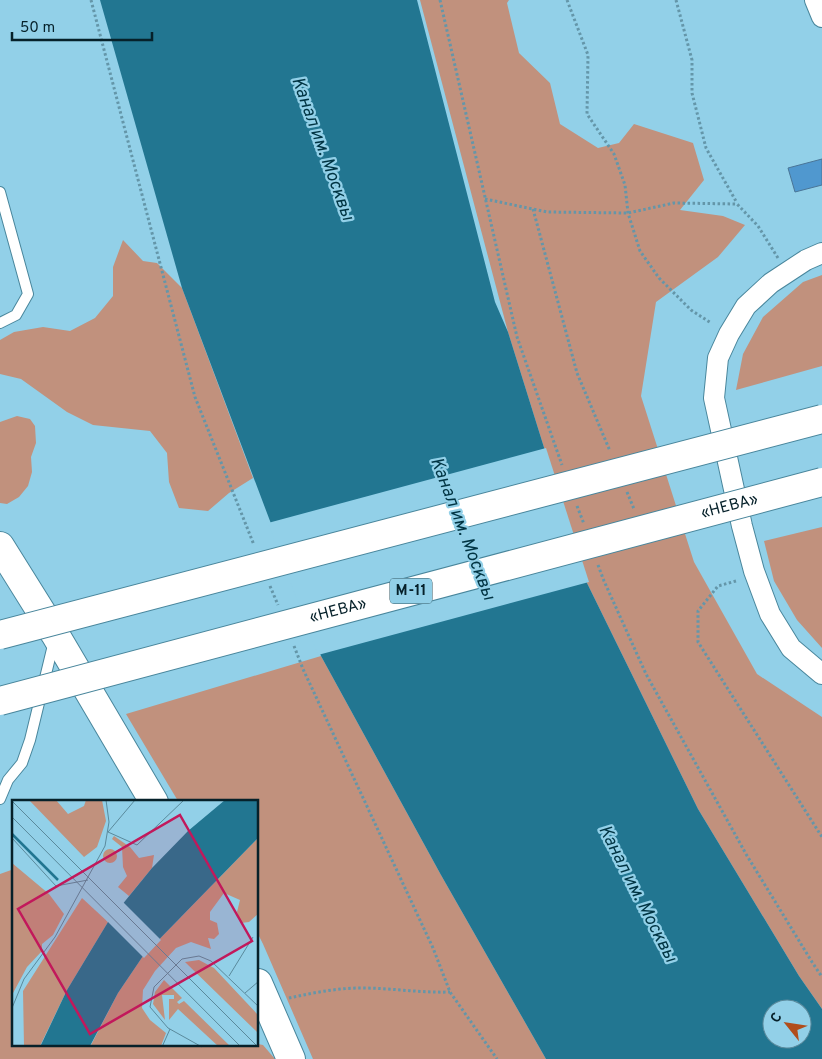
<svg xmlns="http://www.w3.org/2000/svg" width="822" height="1059" viewBox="0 0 822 1059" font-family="Overpass,sans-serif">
<rect width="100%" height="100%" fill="#92d0e8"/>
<!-- green -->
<path fill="#c1917d" d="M420,0H509L507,3L519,53L550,83L560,124L598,148L619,143L634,124L693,143L704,180L680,210L723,216L745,225L718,257L656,302L641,396L694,562L757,674L822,717V1009L799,976L698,809L585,579L508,332Z
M123,240L143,261L157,263L182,288L253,478L229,493L208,511L179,508L169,482L167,453L150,431L93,425L67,412L21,379L0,374V340L14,332L43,327L70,331L95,318L113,296V267Z
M822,275V366L736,390L743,354L763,317L803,282Z
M17,416L30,419L35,426L36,443L31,457L32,472L28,486L19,497L7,504L0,503V422Z
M822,527V648L797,620L774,581L764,541Z
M321,656L441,875L546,1059H313L263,944L258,934V802L178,801L126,714Z
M14,869V1045H258V1044L263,1045L275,1059H0V874Z"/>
<!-- water -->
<path fill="#227691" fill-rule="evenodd" d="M100,0H417L495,302L508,332L585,579L698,809L799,976L822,1009V1059H546L441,875L321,656L182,288ZM772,1009H802V1039H772Z"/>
<!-- pier -->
<path fill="#92d0e8" d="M546,448L589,582L318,655L268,523Z"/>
<!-- building -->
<path fill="#5098cf" stroke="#4a7597" d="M822,159V185L795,192L788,168Z"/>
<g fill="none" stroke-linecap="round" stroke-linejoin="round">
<defs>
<path id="lane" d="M0,192L28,294L16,315L0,323
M0,799L8,780L22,763L30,740L54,641"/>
<path id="street" d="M815,0L822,17
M822,253L806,260L771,283L746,306L729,334L718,358L714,398L742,526L754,571L770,614L791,648L822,674"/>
<path id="secondary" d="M0,546L55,634L154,802
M258,983L291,1059"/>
</defs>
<!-- lane casing -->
<use href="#lane" stroke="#49869c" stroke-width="12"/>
<!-- street casing -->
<use href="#street" stroke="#49869c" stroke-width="22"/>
<!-- secondary casing -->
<use href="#secondary" stroke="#49869c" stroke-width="30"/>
<!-- path -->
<path stroke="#6496a9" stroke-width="3" stroke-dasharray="2.5 2.5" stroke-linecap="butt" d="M91,0L195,397L254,545
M440,0L517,337L562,465
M567,0L588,55L587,114L614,154L625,185L628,213L640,251L659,278L691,310L711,323
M676,0L692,60V93L706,148L737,203
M485,199L547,212L628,213L674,203L737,204L758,226L778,258
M533,209L577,373L610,451
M627,492L634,509
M577,506L584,524
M598,565L604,581L646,674L746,854L812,962L822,977
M736,581L718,586L698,611V642L822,837
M270,586L278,605
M294,646L303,669L433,948L450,992L497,1059
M289,998C312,993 337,988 361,988C391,988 420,993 450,992"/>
<!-- lane -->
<use href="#lane" stroke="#fff" stroke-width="10"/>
<!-- street -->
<use href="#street" stroke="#fff" stroke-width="20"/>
<!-- secondary -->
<use href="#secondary" stroke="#fff" stroke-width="28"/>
<defs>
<g id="highway-bridge">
<path d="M0,635L822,419"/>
<path id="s1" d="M0,701L822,482"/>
</g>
</defs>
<!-- highway-bridge casing -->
<use href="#highway-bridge" stroke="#49869c" stroke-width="30" stroke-linecap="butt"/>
<!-- highway-bridge -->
<use href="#highway-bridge" stroke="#fff" stroke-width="28"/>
</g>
<g text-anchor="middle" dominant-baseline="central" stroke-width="4.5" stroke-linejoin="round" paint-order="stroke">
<!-- shield labels -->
<rect fill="#92d0e8" stroke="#305663" stroke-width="1" x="390" y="578.5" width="42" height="25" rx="4"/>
<g font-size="15" font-weight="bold" fill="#06212a">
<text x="411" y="591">М-11</text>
</g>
<!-- street labels -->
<g font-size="16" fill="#06212a" stroke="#92d0e8">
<text stroke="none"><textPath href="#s1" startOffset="755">«НЕВА»</textPath></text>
<text stroke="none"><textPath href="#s1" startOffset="350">«НЕВА»</textPath></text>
</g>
<!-- water labels -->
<g font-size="18" font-style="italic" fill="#013443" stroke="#92d0e8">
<text transform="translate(322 149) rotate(70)">Канал им. Москвы</text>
<text transform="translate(462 529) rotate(69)">Канал им. Москвы</text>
<text transform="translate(637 894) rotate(63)">Канал им. Москвы</text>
</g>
</g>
<!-- overview -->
<g transform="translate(12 800)">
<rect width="246" height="246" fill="#92d0e8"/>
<path d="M17,0H44L56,14L72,6L74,0H90L94,21L85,47L72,57ZM102,36L118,47L127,58L142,55L140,68L117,96L106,87L115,76L111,67L110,47L100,39ZM246,38V114L237,122L229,123L225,112L228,100L212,93L198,112V120L205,123L207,134L202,139L196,138L199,149L179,142L164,148L143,171L131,190L130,208L138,220L154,233L149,246L78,247L106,193L131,156ZM91 56a7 7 0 1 1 14 0a7 7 0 1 1-14 0ZM0,63L37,94L52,114L41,135L30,144V151L15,167L0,195ZM70,98L96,122L55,190L28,246H12L11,191ZM187,160L202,168L246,215V233L173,162ZM152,180L170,198L165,202L167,204L172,201L218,246H206L166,209L157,220V199H162V195H150L153,220L141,204L143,192Z" fill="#c1917d"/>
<path d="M213,0H246V38L131,156L106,193L78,246L28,247L55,190L96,122L140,68L176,31Z" fill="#227691"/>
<path d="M110,101L149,140L132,158L94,120Z" fill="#92d0e8"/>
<path fill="none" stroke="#227691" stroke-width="2.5" d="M0,34L46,80"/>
<path fill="none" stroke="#5a8a9c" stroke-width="1" d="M123,0L96,32L125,45L172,0M0,1L246,247M0,17L229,247M0,38L44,86L76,80M217,176L241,137M233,193L247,181M0,208L12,179L43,137L93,46L97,22L94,0M150,247L158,229M190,247L156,228L138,207L142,187L170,159L187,156L199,161L247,207"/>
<path fill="#c2185b" fill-opacity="0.15" stroke="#c2185b" stroke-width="2.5" d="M168,15L240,141L78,234L6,109Z"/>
<rect width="246" height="246" fill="none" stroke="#06212a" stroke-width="2.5"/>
</g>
<!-- north arrow -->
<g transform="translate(787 1024) rotate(300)"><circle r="24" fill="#92d0e8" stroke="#5a8a9c"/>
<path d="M0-4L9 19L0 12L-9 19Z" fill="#b14d1b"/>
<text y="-8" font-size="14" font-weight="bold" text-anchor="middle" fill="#06212a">С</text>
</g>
<!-- scale -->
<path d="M12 32v8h140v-8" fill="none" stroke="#06212a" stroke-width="2.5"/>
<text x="20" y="32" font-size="15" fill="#06212a" stroke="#92d0e8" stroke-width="4" paint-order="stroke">50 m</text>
</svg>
